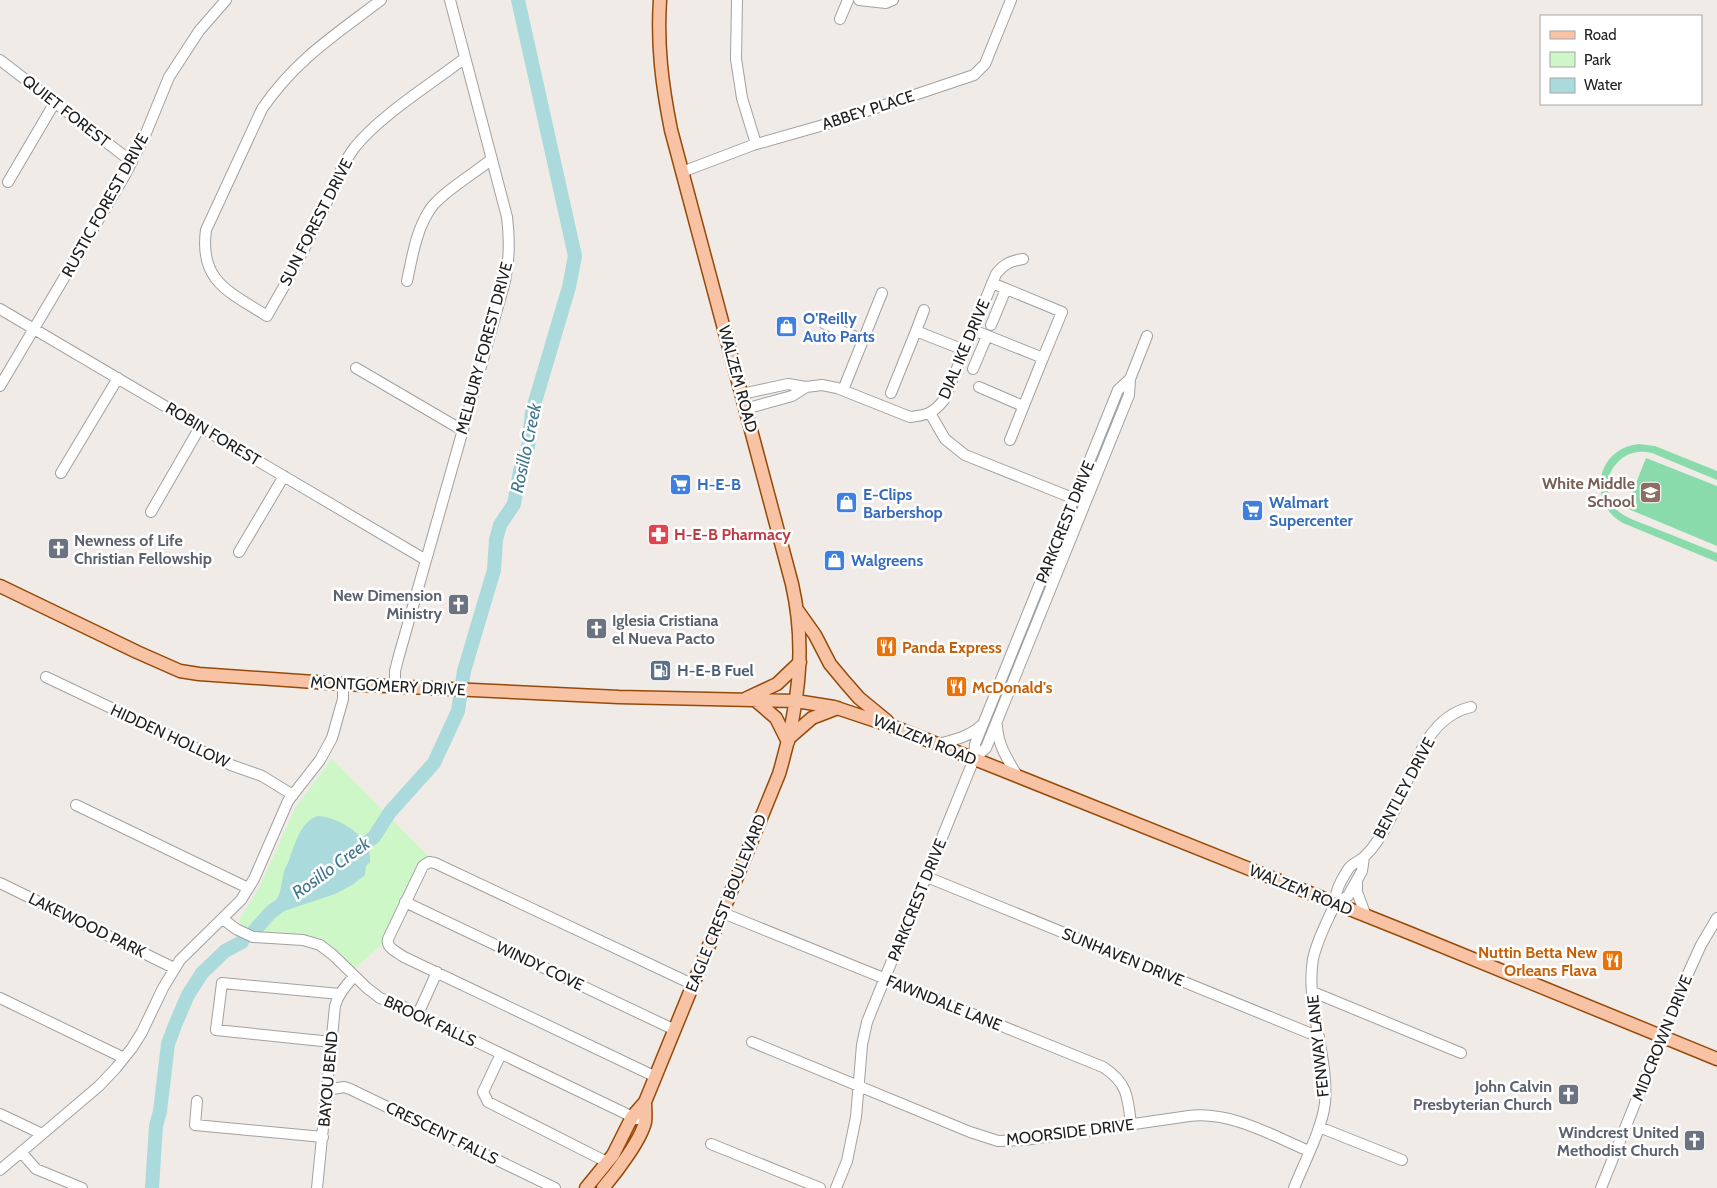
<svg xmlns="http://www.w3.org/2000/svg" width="1717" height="1188" viewBox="0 0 1717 1188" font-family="Cabin,sans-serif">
<rect width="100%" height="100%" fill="#f0ebe7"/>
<!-- park -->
<path fill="#cdf7c7" d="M332,759L428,856L420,863L385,942L355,968C343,959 331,941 315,937C308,935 299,934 292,933C277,931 243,937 239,920L260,886L295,808Z"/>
<!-- pitch -->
<path fill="#89dbab" d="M1639,444L1655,446L1717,471V480L1652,453C1639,450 1627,452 1617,463C1604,476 1605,498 1618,511C1626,518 1639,522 1649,526C1672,535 1694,544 1717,553V562L1623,523C1596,509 1592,470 1617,452C1624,447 1631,445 1639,444Z
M1646,458L1717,486V546L1626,508Z"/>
<!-- water -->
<path fill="#aadadc" d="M318,816C337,817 362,832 369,850C370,854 370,858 370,862L366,866L365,875L352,885L335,894L275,914L271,912V908C281,897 281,885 284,871C286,866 289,862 290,857C296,842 301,821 318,816Z"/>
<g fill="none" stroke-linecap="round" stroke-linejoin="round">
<!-- river -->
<path stroke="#aadadc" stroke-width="14" d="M350,855L374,837L390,812L434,763L458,711L464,671L494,570L496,540L500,525L514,504L520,471L528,447L532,412L569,287L575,256L518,0
M254,931L271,912L286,901
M152,1188L156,1126L160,1111L168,1044L175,1025L188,995L202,973L225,951L242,942"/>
<defs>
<path id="minor" d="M381,0C335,35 295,60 262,109L206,230C199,282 230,292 267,316C286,284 303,252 319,219C331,195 339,168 355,147C381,115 431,84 465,58
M737,0L736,59L742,98L756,144
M859,0L886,3L893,0
M840,19L848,0
M0,60L132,162
M682,172L753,145L834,122L974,75L985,64L1011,0
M8,182L55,102
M407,281C412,258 416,231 429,211C438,195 476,172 492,159
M992,283L1062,312L1043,358
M0,309L426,560
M825,324L863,340
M991,325L1006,289
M973,330L1043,358L1010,440
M916,331L924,310
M356,368L462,430
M973,369L987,336
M0,386L125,175L146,133L169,77L199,31L226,0
M979,387L1023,406
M843,390L882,293
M891,393L916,331L964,350
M742,394L788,384L806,387L822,385L837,388L910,417C928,415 933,413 944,400L996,274C1004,264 1010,261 1023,259
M745,409L792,396L806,387
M930,413L945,439L965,455L1080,501
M61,473L118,378
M151,512L200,427
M239,552L284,476
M46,677L231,765L262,776L293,795
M395,686V671L398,659L504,285C510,261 510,241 507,217L450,0
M997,726C998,746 1008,760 1018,777
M937,744C954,740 969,737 982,725
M974,759L986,748L997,721L1129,395L1130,379L1147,336
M76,805L248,888
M927,877L1319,1037
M1357,881V892L1366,916
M0,883L174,968
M405,902L675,1030
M1335,904L1348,896L1362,871L1364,857
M723,913L1103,1067C1128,1083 1128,1098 1131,1125
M223,919L236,929L253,937L303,940L320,945L333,955L367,988L380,998L404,1007L637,1119
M1313,992L1461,1053
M0,998L124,1058
M418,1014L437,972
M332,1042L216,1030L222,983L340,994
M752,1042L970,1132L998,1141L1024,1140L1189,1116C1231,1111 1271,1135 1309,1151
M501,1054L483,1092L488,1102L607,1162
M656,1077L404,957C397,952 386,948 388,939L423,866L429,862L435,863L694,985
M327,1090L344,1087L350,1089L555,1188
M197,1101L195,1125L323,1137
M0,1114L42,1134
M1319,1127L1402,1160
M711,1144L820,1188
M21,1152L36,1169L82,1188
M0,1170L99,1086L116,1068L132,1048L142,1032L163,988L180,960L241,900L254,879L288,801L320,760L332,738L343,699V684
M317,1188L335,1006C338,994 346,986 354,976
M836,1188L847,1161L856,1117L862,1045L867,1022L974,759L975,744L1118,390L1130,379
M1294,1188C1304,1163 1322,1129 1325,1103C1329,1055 1305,1006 1313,959C1317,940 1326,924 1334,906C1335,901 1335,896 1337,891C1339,884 1345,874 1349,868C1353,863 1360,861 1364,857C1374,848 1384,831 1390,819C1411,782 1421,718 1471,707
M1601,1188L1681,989L1701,945L1717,918"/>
<path id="major" d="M0,586L137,652L180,671L199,674L343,684L619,697L796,701L834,707L897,728L1412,934L1717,1059
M798,611L815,635L830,664L845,682L859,698L887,721
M747,698L777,684L800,662
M755,700L776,718L788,742
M789,738L812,718L838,708
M586,1188L613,1155L632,1117L645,1102L779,774C798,709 807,650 792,584L671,130C662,85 657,45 660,0
M603,1188C615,1174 641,1140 645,1122C646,1116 645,1108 645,1102"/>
</defs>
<!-- minor casing -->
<use href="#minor" stroke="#a1a1a1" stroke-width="12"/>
<!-- major casing -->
<use href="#major" stroke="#964a07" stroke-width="15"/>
<!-- minor -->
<use href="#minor" stroke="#fff" stroke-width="10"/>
<!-- major -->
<use href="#major" stroke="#f8c3a5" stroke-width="12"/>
</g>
<!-- icons -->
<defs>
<symbol id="shop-square" viewBox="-11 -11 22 22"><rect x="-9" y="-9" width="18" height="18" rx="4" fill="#3f7fe0" stroke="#fff"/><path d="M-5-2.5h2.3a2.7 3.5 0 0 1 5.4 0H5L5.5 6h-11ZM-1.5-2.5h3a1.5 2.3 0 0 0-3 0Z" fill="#fff"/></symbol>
<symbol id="supermarket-square" viewBox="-11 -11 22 22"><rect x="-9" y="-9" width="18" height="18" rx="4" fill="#3f7fe0" stroke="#fff"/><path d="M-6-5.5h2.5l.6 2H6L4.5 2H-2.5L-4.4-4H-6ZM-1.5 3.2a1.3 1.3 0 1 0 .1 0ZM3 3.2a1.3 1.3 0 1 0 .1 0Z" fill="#fff"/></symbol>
<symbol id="school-square" viewBox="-11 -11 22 22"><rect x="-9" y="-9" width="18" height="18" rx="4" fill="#8d6e63" stroke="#fff"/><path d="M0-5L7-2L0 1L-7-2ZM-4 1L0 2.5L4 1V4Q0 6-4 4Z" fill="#fff"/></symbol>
<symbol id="pharmacy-square" viewBox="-11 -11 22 22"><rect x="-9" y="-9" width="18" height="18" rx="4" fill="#e0444e" stroke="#fff"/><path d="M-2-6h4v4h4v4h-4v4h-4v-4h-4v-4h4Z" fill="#fff"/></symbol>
<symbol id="church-square" viewBox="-11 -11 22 22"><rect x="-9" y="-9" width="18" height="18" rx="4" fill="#6b7280" stroke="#fff"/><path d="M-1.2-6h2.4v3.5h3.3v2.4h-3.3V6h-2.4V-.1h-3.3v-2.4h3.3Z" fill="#fff"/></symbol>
<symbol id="restaurant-square" viewBox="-11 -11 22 22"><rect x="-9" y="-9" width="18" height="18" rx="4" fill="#e8710a" stroke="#fff"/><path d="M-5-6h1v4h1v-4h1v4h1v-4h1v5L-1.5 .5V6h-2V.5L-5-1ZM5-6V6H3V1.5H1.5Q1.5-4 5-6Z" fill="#fff"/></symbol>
<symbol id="fuel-square" viewBox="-11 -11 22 22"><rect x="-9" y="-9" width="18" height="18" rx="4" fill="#5c6f8a" stroke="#fff"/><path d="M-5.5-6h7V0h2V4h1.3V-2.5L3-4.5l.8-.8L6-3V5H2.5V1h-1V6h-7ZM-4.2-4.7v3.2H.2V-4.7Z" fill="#fff"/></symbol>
</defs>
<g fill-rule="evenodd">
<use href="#shop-square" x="774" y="314" width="25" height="25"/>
<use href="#supermarket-square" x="668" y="472" width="25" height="25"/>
<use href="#school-square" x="1638" y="480" width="25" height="25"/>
<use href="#shop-square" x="834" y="490" width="25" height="25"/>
<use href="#supermarket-square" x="1240" y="498" width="25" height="25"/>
<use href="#pharmacy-square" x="646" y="522" width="25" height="25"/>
<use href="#church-square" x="46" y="536" width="25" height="25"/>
<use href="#shop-square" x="822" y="548" width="25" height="25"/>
<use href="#church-square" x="446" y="592" width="25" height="25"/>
<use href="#church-square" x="584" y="616" width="25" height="25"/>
<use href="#restaurant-square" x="874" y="634" width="25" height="25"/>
<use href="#fuel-square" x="648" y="658" width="25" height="25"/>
<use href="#restaurant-square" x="944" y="674" width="25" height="25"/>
<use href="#restaurant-square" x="1600" y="948" width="25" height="25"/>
<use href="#church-square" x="1556" y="1082" width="25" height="25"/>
<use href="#church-square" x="1682" y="1128" width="25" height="25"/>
</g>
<g text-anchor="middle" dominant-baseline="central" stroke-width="5" stroke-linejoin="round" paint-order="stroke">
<!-- street labels -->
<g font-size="16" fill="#202020" stroke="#fff">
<text transform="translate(868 110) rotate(-18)">ABBEY PLACE</text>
<text transform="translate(66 111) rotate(38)">QUIET FOREST</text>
<text transform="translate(105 205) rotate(-61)">RUSTIC FOREST DRIVE</text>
<text transform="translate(316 222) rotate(-63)">SUN FOREST DRIVE</text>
<text transform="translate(484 348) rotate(-75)">MELBURY FOREST DRIVE</text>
<text transform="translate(964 349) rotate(-67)">DIAL IKE DRIVE</text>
<text transform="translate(738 379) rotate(75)">WALZEM ROAD</text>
<text transform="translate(213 434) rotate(31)">ROBIN FOREST</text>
<text transform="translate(1065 522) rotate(-68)">PARKCREST DRIVE</text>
<text transform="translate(388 686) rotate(3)">MONTGOMERY DRIVE</text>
<text transform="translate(170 736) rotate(25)">HIDDEN HOLLOW</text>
<text transform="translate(925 740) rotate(22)">WALZEM ROAD</text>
<text transform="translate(1404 788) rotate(-62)">BENTLEY DRIVE</text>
<text transform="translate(1301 890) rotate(22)">WALZEM ROAD</text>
<text transform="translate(917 900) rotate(-68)">PARKCREST DRIVE</text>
<text transform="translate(726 903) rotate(-68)">EAGLE CREST BOULEVARD</text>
<text transform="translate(87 925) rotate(26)">LAKEWOOD PARK</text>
<text transform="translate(1123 957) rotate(22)">SUNHAVEN DRIVE</text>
<text transform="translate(540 966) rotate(25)">WINDY COVE</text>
<text transform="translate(944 1003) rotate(22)">FAWNDALE LANE</text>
<text transform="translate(430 1021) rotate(25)">BROOK FALLS</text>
<text transform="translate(1662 1038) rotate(-68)">MIDCROWN DRIVE</text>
<text transform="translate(1318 1046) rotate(-96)">FENWAY LANE</text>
<text transform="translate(328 1079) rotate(-85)">BAYOU BEND</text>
<text transform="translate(1070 1132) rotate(-7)">MOORSIDE DRIVE</text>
<text transform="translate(442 1133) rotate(26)">CRESCENT FALLS</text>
</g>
<!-- shop labels -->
<g font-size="16" font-weight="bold" fill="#366cbe" stroke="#fff" text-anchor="start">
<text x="803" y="318">O'Reilly<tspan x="803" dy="18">Auto Parts</tspan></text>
<text x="697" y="484">H-E-B</text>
<text x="863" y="494">E-Clips<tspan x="863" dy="18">Barbershop</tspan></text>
<text x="1269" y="502">Walmart<tspan x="1269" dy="18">Supercenter</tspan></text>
<text x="851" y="560">Walgreens</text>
</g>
<!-- education labels -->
<g font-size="16" font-weight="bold" fill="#785e54" stroke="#fff" text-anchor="end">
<text x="1635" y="483">White Middle<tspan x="1635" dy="18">School</tspan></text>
</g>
<!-- health labels -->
<g font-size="16" font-weight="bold" fill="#be3a42" stroke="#fff" text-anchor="start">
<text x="674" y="534">H-E-B Pharmacy</text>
</g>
<!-- worship labels -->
<g font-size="16" font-weight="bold" fill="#5b616d" stroke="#fff" text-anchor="end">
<text x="74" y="540" text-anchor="start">Newness of Life<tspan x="74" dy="18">Christian Fellowship</tspan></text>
<text x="442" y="595">New Dimension<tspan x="442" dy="18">Ministry</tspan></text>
<text x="612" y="620" text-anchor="start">Iglesia Cristiana<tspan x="612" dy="18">el Nueva Pacto</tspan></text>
<text x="1552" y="1086">John Calvin<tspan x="1552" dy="18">Presbyterian Church</tspan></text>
<text x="1679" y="1132">Windcrest United<tspan x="1679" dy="18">Methodist Church</tspan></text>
</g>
<!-- food labels -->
<g font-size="16" font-weight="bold" fill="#c56008" stroke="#fff" text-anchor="start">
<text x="902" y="647">Panda Express</text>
<text x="972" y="687">McDonald's</text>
<text x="1597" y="952" text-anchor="end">Nuttin Betta New<tspan x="1597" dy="18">Orleans Flava</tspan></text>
</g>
<!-- service labels -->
<g font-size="16" font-weight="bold" fill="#4e5e75" stroke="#fff" text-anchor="start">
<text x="677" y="670">H-E-B Fuel</text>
</g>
<!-- water labels -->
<g font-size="18" font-style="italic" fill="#43778e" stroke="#fff">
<text transform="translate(526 448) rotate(-78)">Rosillo Creek</text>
<text transform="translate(331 868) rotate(-36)">Rosillo Creek</text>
</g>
</g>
<!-- legend -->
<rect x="1540" y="15" width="162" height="90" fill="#ffffff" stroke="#a6a6a6"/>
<rect x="1550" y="31" width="25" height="8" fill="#f8c3a5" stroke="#a6a6a6"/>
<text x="1584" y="40" font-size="15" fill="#202020">Road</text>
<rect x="1550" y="52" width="25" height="15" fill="#cdf7c7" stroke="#a6a6a6"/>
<text x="1584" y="65" font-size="15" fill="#202020">Park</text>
<rect x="1550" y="78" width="25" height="15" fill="#aadadc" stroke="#a6a6a6"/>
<text x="1584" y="90" font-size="15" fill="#202020">Water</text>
</svg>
